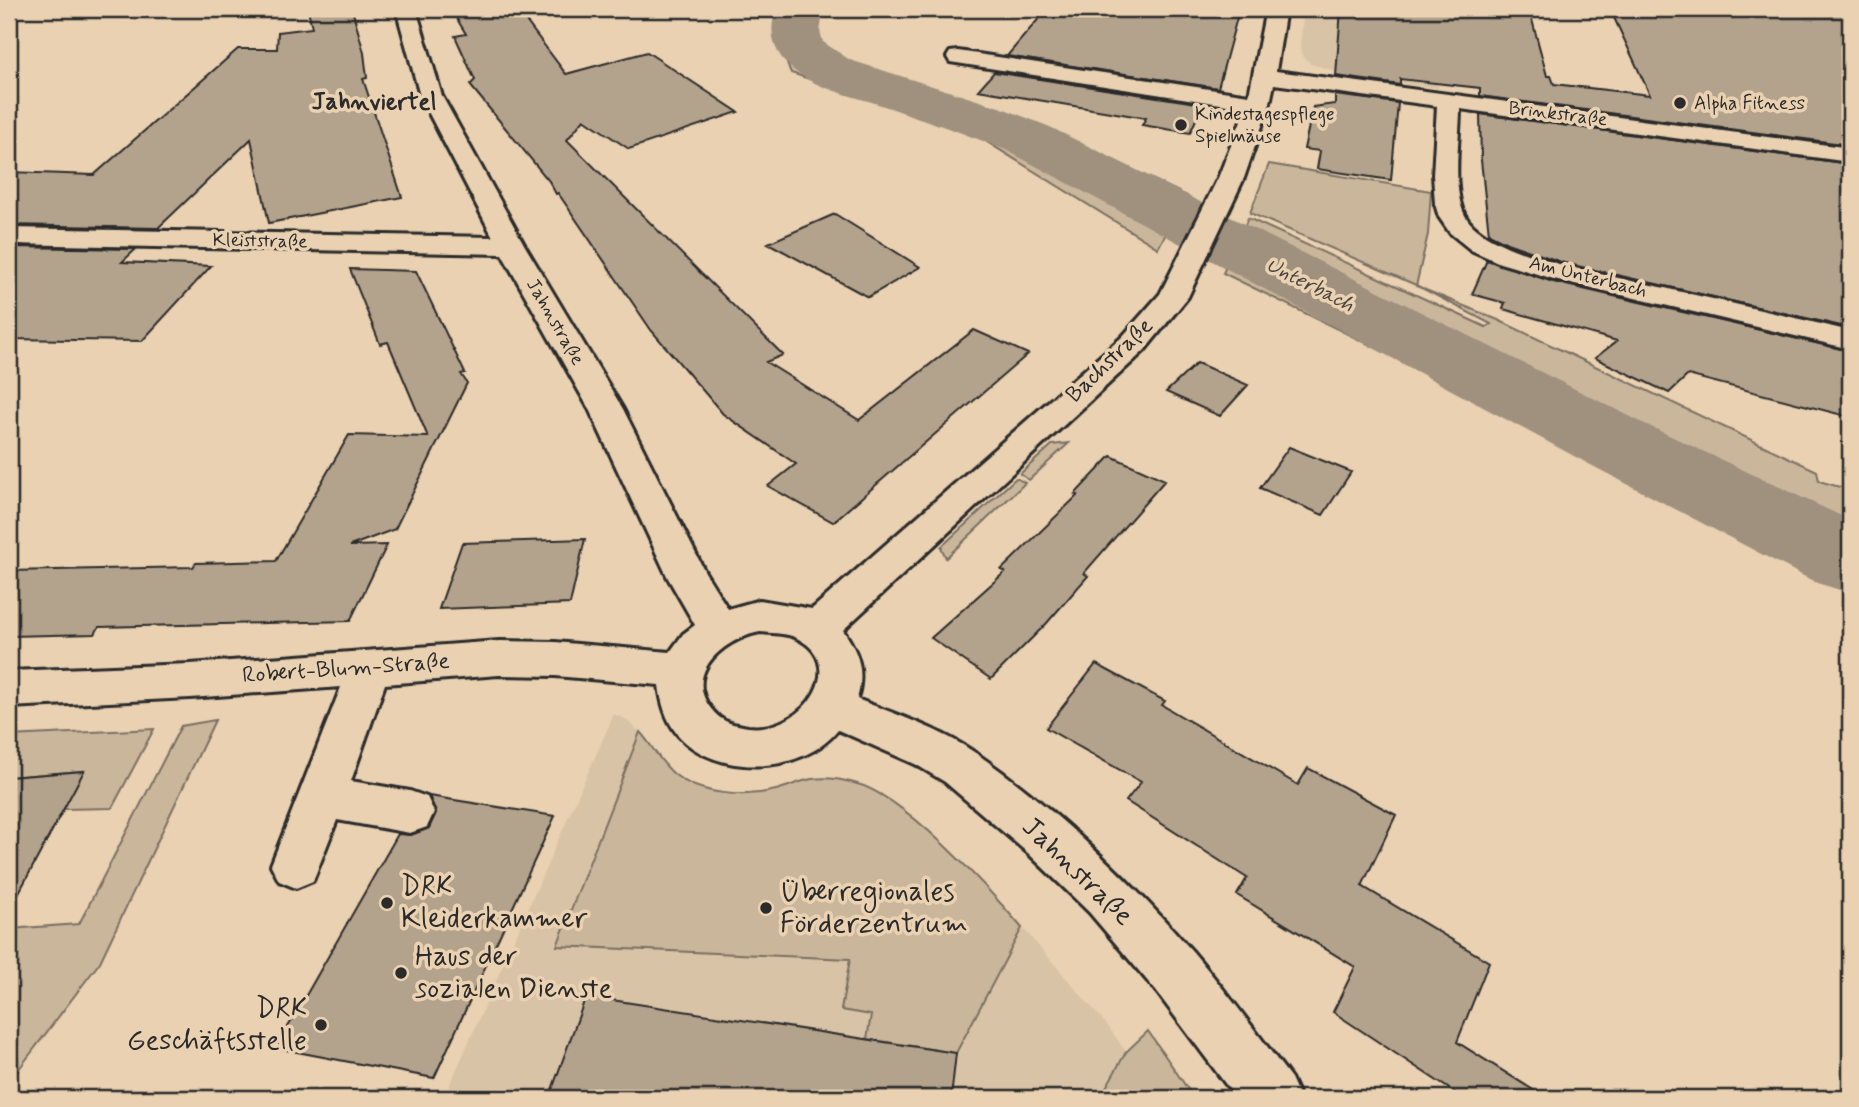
<svg xmlns="http://www.w3.org/2000/svg" width="1859" height="1107" viewBox="0 0 1859 1107" font-family="Mynerve,sans-serif">
<rect width="100%" height="100%" fill="#e9d1b1"/>
<filter id="ink" filterUnits="userSpaceOnUse"><feTurbulence type="fractalNoise" baseFrequency=".0143" numOctaves="2"/><feDisplacementMap in="SourceGraphic" scale="14" xChannelSelector="R" yChannelSelector="G"/><feConvolveMatrix kernelMatrix="1 2 1 2 8 2 1 2 1" color-interpolation-filters="sRGB"/></filter>
<g filter="url(#ink)">
<!-- built -->
<path fill="#d9c3a6" d="M1304,9H1426L1438,88L1358,78L1311,64L1302,55L1300,45Z
M614,714L625,719L640,732L674,774L695,786L721,792L746,794L772,791L809,779L828,778L857,783L902,809L988,888L1108,1026L1158,1098H444Z"/>
<!-- green -->
<path fill="#cab69b" stroke="#7a7063" stroke-width="2" d="M782,9H820L817,16L818,40L843,60L1043,126L1187,196L1158,248L974,134L791,73L775,35Z
M1269,164L1431,191L1428,234L1416,286L1498,320L1817,471L1819,481L1850,490V580L1223,273L1248,218L1486,327L1491,324L1416,285L1250,213Z
M1069,443L1029,480L1020,474L1052,445Z
M1016,478L1025,483L946,558L941,547Z
M215,720L100,962L9,1082V929L79,924L181,726Z
M154,729L112,808L63,809L83,771L9,777V736Z
M640,732C652,745 660,762 674,774C700,795 744,798 776,790C788,787 800,781 812,779C826,777 841,779 854,783C903,794 989,889 1022,928L956,1053L867,1039L871,1015L841,1010L850,959L557,946Z
M1148,1031L1194,1098H1100L1126,1052Z"/>
<g fill="none" stroke-linecap="round" stroke-linejoin="round">
<!-- river -->
<path fill="#a0917e" fill-rule="evenodd" d="M776,9H824L820,31L823,42L850,60L1002,108L1050,127L1645,424L1850,520V593L1817,583L1585,462L1008,151C965,133 922,119 878,104C850,95 817,89 794,70C773,54 768,33 776,9Z"/>
</g>
<!-- building -->
<path fill="#b4a38c" stroke="#2b2b2b" stroke-width="2" d="M308,9H352L364,53L367,78L363,79L402,197L269,223L251,139L158,228L9,225V172L94,175L238,49H277L278,32L312,28Z
M451,9H517L566,74L647,52L738,112L629,149L584,119L567,140L783,355L766,362L859,420L974,330L1028,354L833,522L768,486L796,464L723,414L651,330L558,193L556,194L549,181L470,85L475,80L455,36L466,34Z
M1047,9H1185L1238,14L1218,88L1007,56Z
M1341,9H1463L1531,16L1547,76H1551L1554,84L1650,95L1610,9H1837L1850,22V145L1480,96V88L1400,79V85L1336,76Z
M994,72L1203,104L1190,133L1142,125L1146,118L978,90Z
M1335,95L1398,103L1391,180L1317,169L1320,151L1304,149L1313,107L1335,104Z
M1480,114L1850,164V328L1564,263L1507,243L1489,234L1481,160Z
M835,214L920,267L868,297L768,243Z
M9,247L136,249L122,262L211,266L142,341L9,339Z
M1487,260L1553,282L1850,351V417L1688,375L1669,393L1595,358L1617,341L1503,309L1505,303L1472,294Z
M350,269L416,271L465,373L461,374L467,383L395,529L350,546L387,545L350,621L99,627L95,634L9,636V571L193,567L196,563L276,561L349,435L428,437L388,342L380,344Z
M1197,363L1248,385L1220,416L1166,392Z
M1289,447L1351,472L1323,515L1260,488Z
M1111,456L1165,480L1084,573L1088,576L1046,624L991,679L931,638L1005,572L1001,570L1078,495L1075,494Z
M585,539L570,604L439,609L462,543Z
M1096,664L1165,701L1162,705L1298,785L1308,768L1396,815L1362,886L1489,962L1457,1042L1546,1098H1463L1333,1012L1355,967L1237,895L1247,878L1126,801L1141,782L1046,728Z
M84,771L9,911V777Z
M429,796L555,816L434,1078L276,1048L398,834L411,835L429,828L436,813Z
M586,996L956,1053L951,1098H549Z"/>
<g fill="none" stroke-linecap="round" stroke-linejoin="round">
<defs>
<path id="minor" d="M396,9H416L442,96L525,246L623,409L705,572L728,609L760,600L812,609L1122,337L1160,294L1218,178L1246,108L950,62L947,57L950,52L958,51L1249,95L1266,9H1286L1276,71L1850,148V162L1460,109C1460,138 1450,196 1468,220C1497,259 1625,278 1673,290C1732,303 1791,317 1850,331V349L1554,279L1500,263L1471,250L1450,233L1439,217L1435,204L1433,175L1437,106L1274,84L1270,103L1244,178L1188,297L1144,351L843,630C859,653 865,671 857,699C897,715 941,729 977,754C1056,809 1130,880 1193,952C1227,992 1259,1036 1291,1078L1300,1098H1236L1156,991L1089,912L1029,854L945,782L915,764L838,730C802,775 716,778 678,735C666,721 661,702 659,685L555,676L499,675L385,684L351,781L410,791L427,797L434,812L427,827L410,833L337,820L313,881L296,888L279,881L271,865L341,687L190,698L9,707V671L190,664L499,641L555,642L670,652L683,634L695,625L668,578L589,409L502,254L9,244V228L493,237L420,96ZM760,632C770,633 782,633 792,636C853,660 805,734 748,727C737,725 728,724 719,717C677,680 719,640 760,632Z"/>
</defs>
<!-- minor casing -->
<use href="#minor" stroke="#2b2b2b" stroke-width="6"/>
<!-- minor -->
<use href="#minor" fill="#e9d1b1" fill-rule="evenodd"/>
</g>
</g>
<!-- markers -->
<g fill="#2b2b2b" stroke="#e9d1b1" stroke-width="2.5">
<circle cx="1680" cy="103" r="7"/>
<circle cx="1181" cy="125" r="7"/>
<circle cx="387" cy="903" r="7"/>
<circle cx="766" cy="908" r="7"/>
<circle cx="401" cy="973" r="7"/>
<circle cx="321" cy="1025" r="7"/>
</g>
<g text-anchor="middle" dominant-baseline="central" stroke-width="7" stroke-linejoin="round" paint-order="stroke">
<!-- far-poi labels -->
<g font-size="19" fill="#2b2b2b" stroke="#e9d1b1" text-anchor="start">
<text x="1694" y="103">Alpha Fitness</text>
<text x="1195" y="114">Kindestagespflege<tspan x="1195" dy="22">Spielmäuse</tspan></text>
</g>
<!-- far-street labels -->
<g font-size="19" fill="#2b2b2b" stroke="#e9d1b1">
<text transform="translate(1558 114) rotate(7)">Brinkstraße</text>
<text transform="translate(260 241) rotate(1)">Kleiststraße</text>
<text transform="translate(1588 277) rotate(14)">Am Unterbach</text>
<text transform="translate(555 322) rotate(60)">Jahnstraße</text>
</g>
<!-- far-water labels -->
<g font-size="21" font-style="italic" fill="#484440" stroke="#e9d1b1">
<text transform="translate(1310 285) rotate(27)">Unterbach</text>
</g>
<!-- street labels -->
<g font-size="23" fill="#2b2b2b" stroke="#e9d1b1">
<text transform="translate(1110 361) rotate(-44)">Bachstraße</text>
<text transform="translate(346 669) rotate(-4)">Robert-Blum-Straße</text>
</g>
<!-- far-district labels -->
<g font-size="24" font-weight="bold" fill="#2b2b2b" stroke="#e9d1b1">
<text x="374" y="102">Jahnviertel</text>
</g>
<!-- near-street labels -->
<g font-size="28" fill="#2b2b2b" stroke="#e9d1b1">
<text transform="translate(1077 872) rotate(44)">Jahnstraße</text>
</g>
<!-- near-poi labels -->
<g font-size="28" fill="#2b2b2b" stroke="#e9d1b1" text-anchor="start">
<text x="401" y="887">DRK<tspan x="401" dy="32">Kleiderkammer</tspan></text>
<text x="780" y="892">Überregionales<tspan x="780" dy="32">Förderzentrum</tspan></text>
<text x="415" y="957">Haus der<tspan x="415" dy="32">sozialen Dienste</tspan></text>
<text x="307" y="1009" text-anchor="end">DRK<tspan x="307" dy="32">Geschäftsstelle</tspan></text>
</g>
</g>
<!-- margin -->
<rect width="1859" height="1107" fill="none" stroke="#e9d1b1" stroke-width="35"/>
<rect x="18" y="18" width="1824" height="1072" fill="none" stroke="#2b2b2b" stroke-width="2.5" filter="url(#ink)"/>
</svg>
